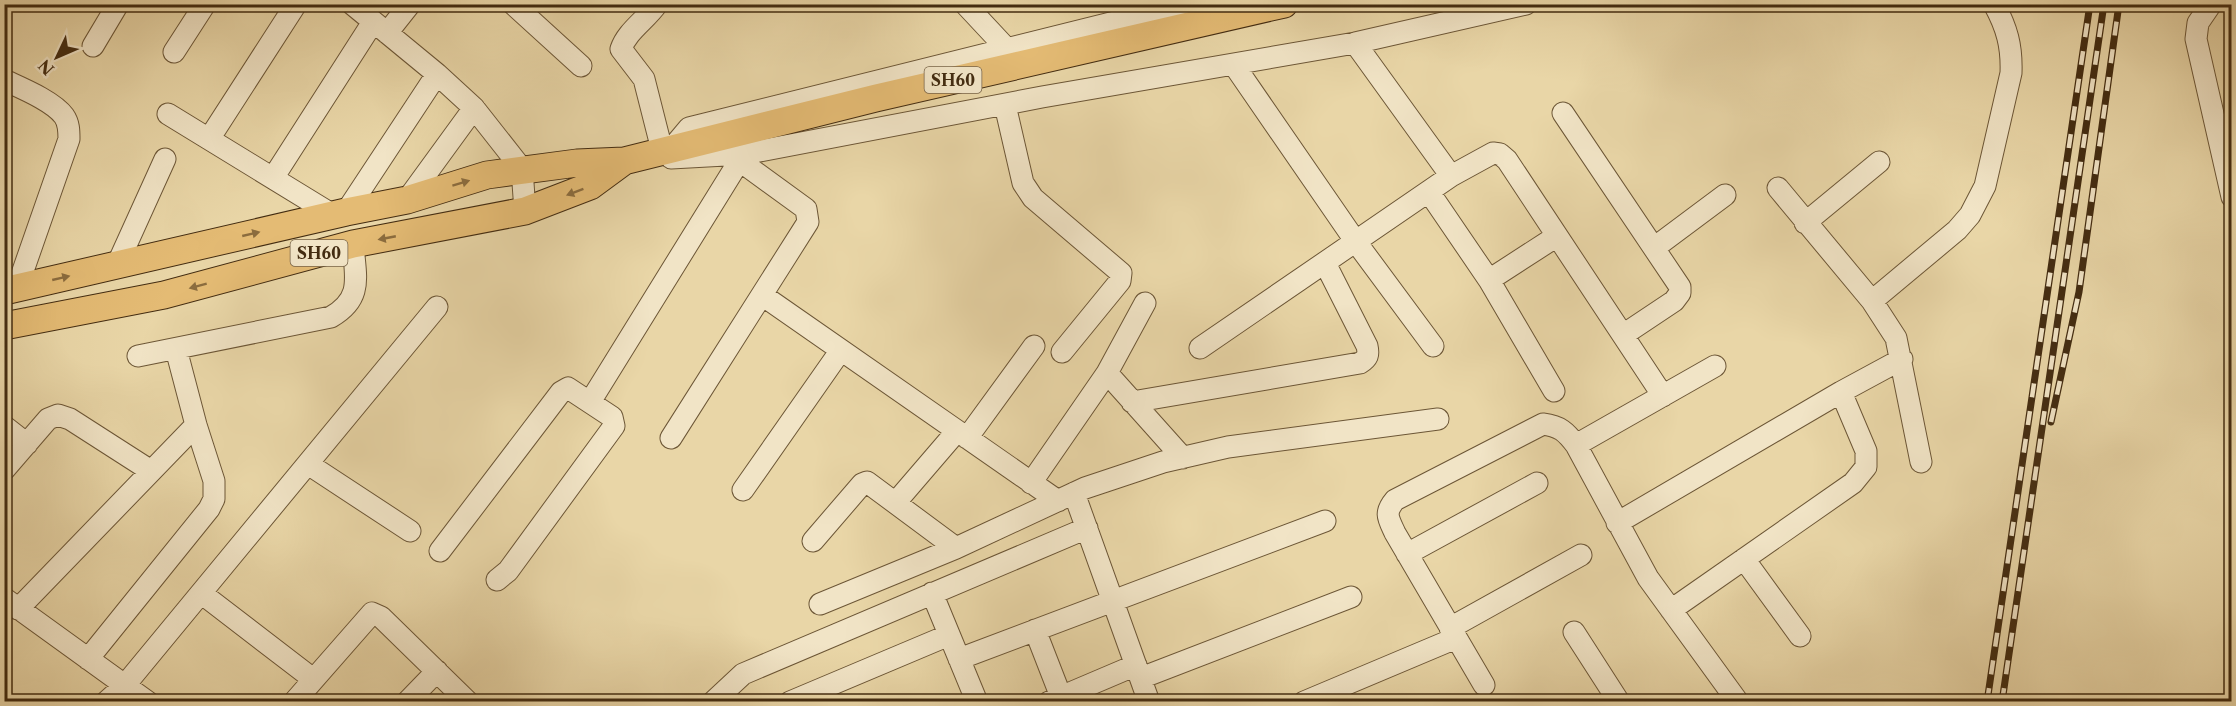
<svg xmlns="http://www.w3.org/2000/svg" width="2236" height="706" viewBox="0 0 2236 706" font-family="'Libre Caslon Text',serif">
<rect width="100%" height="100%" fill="#e9d6a7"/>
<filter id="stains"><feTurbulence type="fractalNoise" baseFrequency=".00333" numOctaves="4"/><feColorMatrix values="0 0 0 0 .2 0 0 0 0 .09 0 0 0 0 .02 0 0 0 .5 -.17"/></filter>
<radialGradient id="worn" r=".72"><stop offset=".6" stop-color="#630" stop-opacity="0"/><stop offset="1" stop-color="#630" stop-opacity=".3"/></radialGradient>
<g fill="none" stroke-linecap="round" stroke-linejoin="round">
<defs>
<path id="minor" d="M352,4L437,74L474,108L522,169L525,211
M513,4L581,66
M657,4C646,20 627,31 621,49L644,79L662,150
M965,4L1007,49
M2211,4L2198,23L2196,39L2232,197
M387,33L410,4
M1355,43L1451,176
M93,46L118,4
M174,52L205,4
M1234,65L1356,242L1433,346
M4,80C21,88 53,101 64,116C69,123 69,131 69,139L17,288
M1005,105L1023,183L1033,198L1121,273L1120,281L1062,352
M1563,113L1680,287V293L1674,301L1623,335
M168,114L333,215
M209,139L296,4
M673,147L689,128L1187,4
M671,158L744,154L1042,97L1355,43L1526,4
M273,178L373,22
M1778,188L1872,301L1896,338L1921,462
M1429,192L1489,280L1554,391
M407,200L474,108
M346,212L437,74
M1805,223L1879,162
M1654,248L1725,195
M117,265L165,159
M1489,280L1557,236
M762,295L1058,501
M1872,301L1957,230L1970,215L1985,186L2011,73C2012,46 2007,28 1994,4
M1200,348L1451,176L1493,153L1500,154L1507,160L1663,396
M138,356L331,317C364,298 355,276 353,244
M1107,373L1183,458
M590,402L746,150
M1132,402L1360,363C1368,358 1369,355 1367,346L1325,263
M4,426L27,444
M671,438L808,222L806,209L740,161
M967,438L1034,346
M1576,445L1715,366
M308,464L410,531
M4,470L48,419L58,415L70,419L151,471
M1031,483L1107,373L1145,303
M743,490L841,350
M1074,493L1149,702
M896,502L957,431
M1617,523L1841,392L1902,359
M813,541L862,484L867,482L956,548
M440,551L561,392L568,388L612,417L614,426L508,571L497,580
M1407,554L1537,483
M1744,559L1800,636
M201,593L313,679
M932,593L977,702
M4,598L148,702
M820,604L956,548L1085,488L1163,462L1228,447L1438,419
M18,609L196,425
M1671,610L1853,483L1866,467V451L1841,392
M1450,628L1581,555
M1035,630L1063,702
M1574,632L1619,702
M88,659L209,509L214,499V481L196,425L176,349
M959,659L1325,521
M1141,678L1351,597
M1484,685L1395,533C1388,518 1384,513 1395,500L1543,424C1560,426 1566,432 1576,445L1648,578L1738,702
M106,702L125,685L437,307
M294,702L372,613L381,617L468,702
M407,702L437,671
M713,702L743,674L1087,528
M790,702L949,635
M1049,702L1136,665
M1304,702L1456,638"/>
<path id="major" d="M4,291L346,212L407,200L487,175L577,163L624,161L876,98L1284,4
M4,326L164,295L353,244L525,211L590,186L624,161"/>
</defs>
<!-- minor casing -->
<use href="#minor" stroke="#6c5636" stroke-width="23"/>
<!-- major casing -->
<use href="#major" stroke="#432c11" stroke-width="29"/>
<!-- minor -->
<use href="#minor" stroke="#f1e4c6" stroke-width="21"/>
<!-- major -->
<use href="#major" stroke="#e4bb74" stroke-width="27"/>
<defs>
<path id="rail" d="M2051,422L2079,292L2119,4
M1987,702L2090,4
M2002,702L2104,4"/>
</defs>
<!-- rail casing -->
<use href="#rail" stroke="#432c11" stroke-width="7"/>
<!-- rail -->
<use href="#rail" stroke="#f1e4c6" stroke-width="4.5" stroke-dasharray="14" stroke-linecap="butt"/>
</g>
<!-- one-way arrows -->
<defs><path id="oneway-solid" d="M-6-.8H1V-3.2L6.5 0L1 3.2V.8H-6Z" transform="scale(1.5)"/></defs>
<g fill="#8b6c3e">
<use href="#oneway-solid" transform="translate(461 183) rotate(-17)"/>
<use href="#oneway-solid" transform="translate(575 192) rotate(159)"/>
<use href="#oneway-solid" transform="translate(251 234) rotate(-13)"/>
<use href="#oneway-solid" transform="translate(387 238) rotate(169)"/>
<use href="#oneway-solid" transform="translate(61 278) rotate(-13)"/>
<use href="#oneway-solid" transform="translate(198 286) rotate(165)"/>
</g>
<g text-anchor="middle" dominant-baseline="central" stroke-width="4.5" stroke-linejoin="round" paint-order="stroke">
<!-- shield labels -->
<g fill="#f1e4c6" stroke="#776347" stroke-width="1.5">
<rect x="924.5" y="67" width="57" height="26" rx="4.5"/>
<rect x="290.5" y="240" width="57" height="26" rx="4.5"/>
</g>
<g font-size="16" font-weight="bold" fill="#432c11">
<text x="953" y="80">SH60</text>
<text x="319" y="253">SH60</text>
</g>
</g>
<!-- margin -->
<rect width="2236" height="706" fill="none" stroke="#e9d6a7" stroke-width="24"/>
<rect x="6" y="6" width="2224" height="694" fill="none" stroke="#432c11" stroke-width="3"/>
<rect x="12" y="12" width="2212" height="682" fill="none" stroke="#432c11" stroke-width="1.5"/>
<!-- north arrow -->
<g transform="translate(57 57) rotate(226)" stroke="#f1e4c6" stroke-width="4.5" paint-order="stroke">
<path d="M0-4.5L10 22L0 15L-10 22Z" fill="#432c11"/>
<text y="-9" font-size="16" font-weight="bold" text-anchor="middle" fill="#432c11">N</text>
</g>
<rect width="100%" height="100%" filter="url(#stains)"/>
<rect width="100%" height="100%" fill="url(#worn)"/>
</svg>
